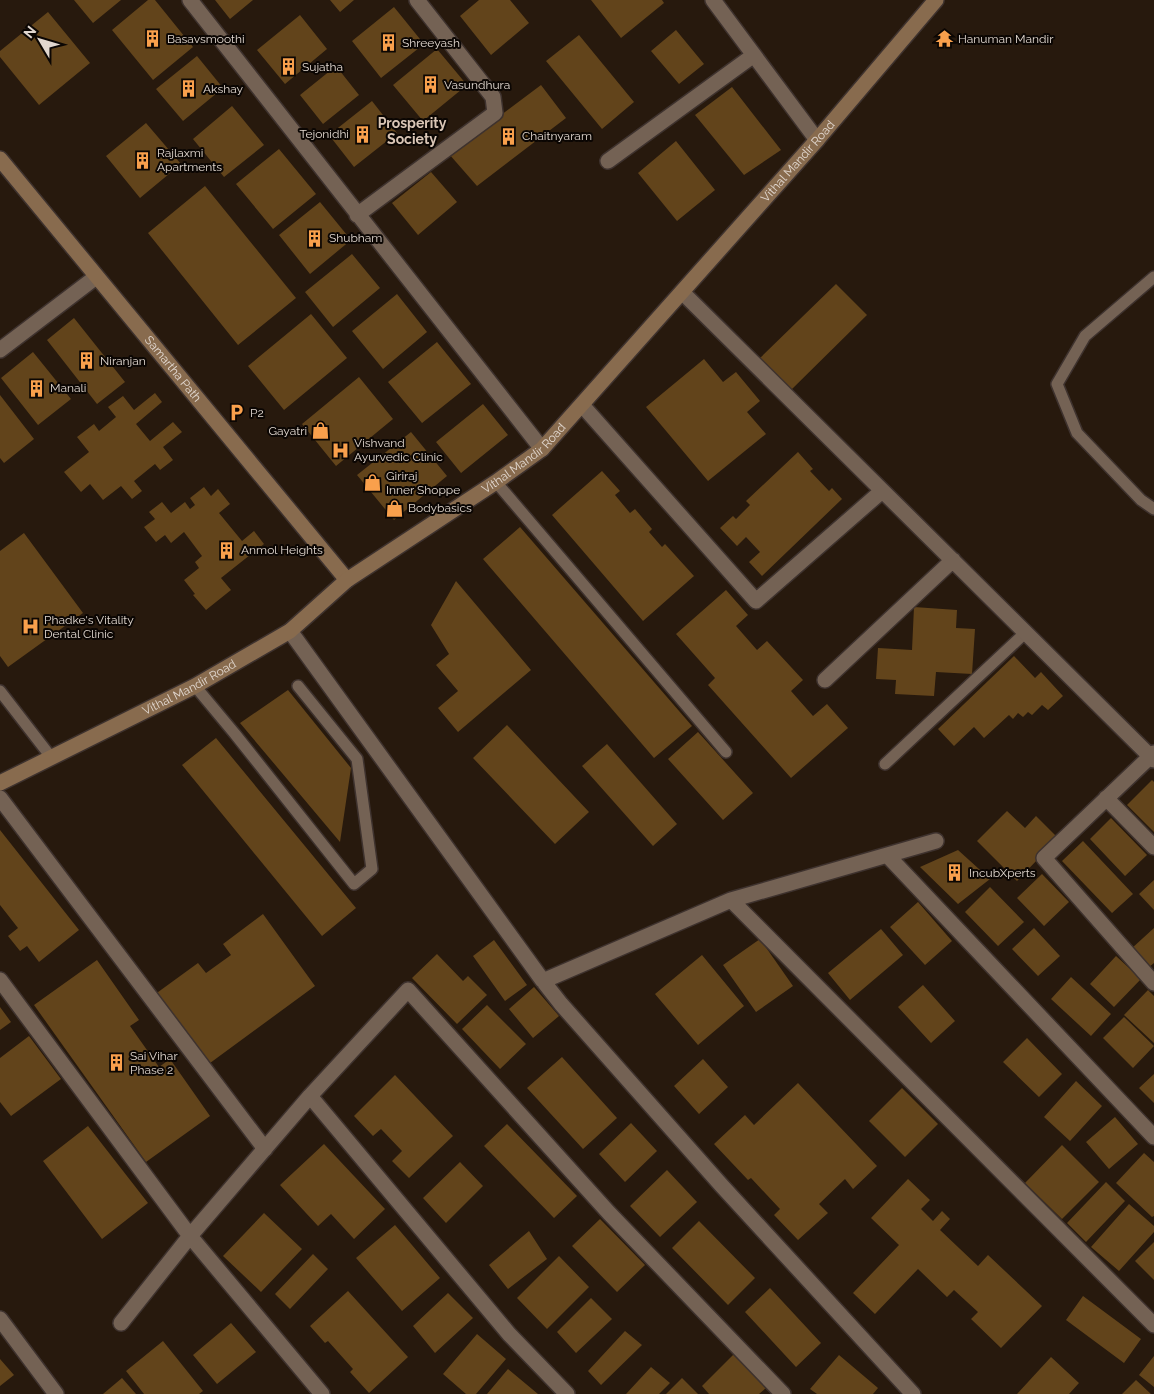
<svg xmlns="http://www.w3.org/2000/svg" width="1154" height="1394" viewBox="0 0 1154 1394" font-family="Raleway,sans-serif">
<rect width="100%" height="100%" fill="#27190d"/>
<!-- building -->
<path fill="#62441b" d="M74,0H121L93,23Z
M148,0H155L193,47L153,80L112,30Z
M215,0H253L230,19Z
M330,0H354L340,12Z
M479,0H510L529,23L491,55L460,16Z
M591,0H662L664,3L621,38Z
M394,7L424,44L381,78L352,41Z
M48,12L90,63L39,105L0,57V51Z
M300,15L327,49L285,84L257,50Z
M676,30L704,64L679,84L651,51Z
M579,35L634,102L602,129L546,61Z
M437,49L467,85L423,121L393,85Z
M197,56L223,88L183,121L156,89Z
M336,66L359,95L323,124L300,95Z
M541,85L566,118L477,186L449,154Z
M732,87L781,150L744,175L695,115Z
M372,101L397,133L354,167L329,135Z
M232,106L264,145L224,177L193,139Z
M146,123L181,164L140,198L106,156Z
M676,141L715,190L677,221L638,173Z
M279,149L316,194L273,229L236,184Z
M431,172L457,202L418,235L392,203Z
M205,186L296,298L238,345L148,233Z
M320,202L351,240L310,274L279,235Z
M352,254L380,288L333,327L305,292Z
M836,284L867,315L790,391L759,359Z
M397,294L427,332L383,369L352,331Z
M311,314L347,358L284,410L248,366Z
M74,318L125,382L97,404L47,340Z
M437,342L471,384L422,423L388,382Z
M33,352L71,399L38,425L1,378Z
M704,359L723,382L736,372L760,401L747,412L766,434L708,481L646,407Z
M359,377L393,419L336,466L302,424Z
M155,393L162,402L136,424L150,441L173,422L182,432L163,447L173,460L160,470L155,464L134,481L142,491L132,499L121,486L103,500L90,484L81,492L64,472L89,452L77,437L94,424L99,431L116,417L108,407L123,396L134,410Z
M0,395L34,439L4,463L0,458Z
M483,404L508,435L461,473L436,442Z
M411,432L447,476L394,520L357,475Z
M798,452L813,469L810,471L829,491L832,488L842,499L762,576L749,562L760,552L746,537L737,546L720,528L733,516L736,519L750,505L746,501Z
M602,471L620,491L615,495L630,513L635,509L652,529L649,532L662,547L665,544L694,576L643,621L552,515Z
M204,487L211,496L218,489L230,504L219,513L242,541L254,531L264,544L221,578L231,590L206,610L193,595L195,594L184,580L199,568L195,562L202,556L184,532L171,543L165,535L156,542L144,527L155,519L149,512L162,502L171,513L185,502L190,509L195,505L190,498Z
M520,527L692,726L654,758L483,559Z
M24,533L83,613L8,667L0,656V551Z
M456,581L531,670L458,732L438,708L458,691L436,665L449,654L431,625Z
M726,590L748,615L736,626L757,650L767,641L803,680L791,691L813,716L827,704L848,728L791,778L708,685L715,678L676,634Z
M914,607L957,610L956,628L975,629L972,674L936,672L934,696L895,694L896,680L876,679L878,648L912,650Z
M1014,656L1035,678L1041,672L1063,696L1048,710L1042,705L1032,715L1028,712L1023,717L1018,713L1013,719L1009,715L984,738L974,727L954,746L938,729Z
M288,690L351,768L340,842L240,723Z
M507,725L589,812L555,844L473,758Z
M698,732L753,793L723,820L668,759Z
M216,738L356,908L322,936L182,765Z
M607,744L677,824L653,846L582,766Z
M1152,780L1154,782V832L1127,805Z
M1007,811L1025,828L1036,816L1058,838L1017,881L977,841Z
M1111,818L1147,855L1125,876L1090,839Z
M0,830L79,930L39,962L27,946L20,951L8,936L18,928L0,905Z
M1083,841L1133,894L1112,913L1062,861Z
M958,850L990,879L958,904L920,867Z
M1042,874L1069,902L1044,926L1017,898Z
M1154,880V910L1139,894Z
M990,887L1024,922L998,946L965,912Z
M918,902L952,941L925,965L890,927Z
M263,914L315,986L206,1066L154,995L198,963L206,973L231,955L223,944Z
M1034,928L1060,956L1038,976L1012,949Z
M1154,928V963L1148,968L1131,949Z
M881,929L903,955L850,1000L828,973Z
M760,939L793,986L756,1012L723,965Z
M494,940L527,985L505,1001L473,956Z
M437,954L463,981L468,976L487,995L457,1024L412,978Z
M702,955L744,1006L698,1045L655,994Z
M1116,956L1141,979L1114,1007L1090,984Z
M97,960L139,1020L130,1026L159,1067L170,1059L210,1116L146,1162L34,1005Z
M1071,977L1111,1014L1091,1036L1051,999Z
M923,985L955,1021L931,1043L898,1007Z
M534,987L559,1016L533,1038L509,1009Z
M1148,990L1154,996V1043L1124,1015Z
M487,1005L526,1044L500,1069L462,1029Z
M0,1007L11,1022L0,1030Z
M1124,1017L1154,1046L1133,1068L1103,1038Z
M29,1036L61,1079L11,1116L0,1102V1058Z
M1027,1038L1062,1074L1039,1097L1003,1062Z
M562,1057L617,1118L583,1149L527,1088Z
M703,1059L728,1087L699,1114L674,1086Z
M1154,1074V1103L1139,1088Z
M395,1075L453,1136L409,1178L392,1161L402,1151L381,1129L373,1136L354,1116Z
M1076,1081L1102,1106L1070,1141L1044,1117Z
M798,1083L877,1166L853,1189L845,1179L819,1204L828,1213L798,1240L774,1215L780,1209L751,1178L748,1180L714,1144L745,1115L754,1125Z
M902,1088L938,1124L905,1157L869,1121Z
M1115,1117L1138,1144L1109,1169L1086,1142Z
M631,1123L657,1151L625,1182L599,1154Z
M507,1124L577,1196L554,1218L484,1146Z
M88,1126L148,1203L102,1239L43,1161Z
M324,1144L385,1209L354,1239L331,1214L318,1226L280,1185Z
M1062,1145L1099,1182L1062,1219L1025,1183Z
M1144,1153L1154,1162V1216L1152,1217L1116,1183Z
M460,1162L483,1186L446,1223L423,1198Z
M667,1170L697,1202L660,1237L630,1206Z
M908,1179L930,1200L921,1209L933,1221L942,1211L950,1219L940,1230L978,1266L988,1255L1042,1306L1001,1348L971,1319L978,1312L954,1290L947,1297L918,1269L875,1314L853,1293L899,1245L871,1218Z
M1106,1182L1125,1201L1086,1242L1067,1223Z
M1129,1204L1154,1226V1232L1119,1271L1091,1247Z
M264,1213L302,1249L261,1292L223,1256Z
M600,1219L645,1265L617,1292L572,1246Z
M699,1221L755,1278L728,1305L672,1248Z
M395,1225L440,1278L402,1311L356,1258Z
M529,1231L547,1259L508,1289L489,1265Z
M1154,1242V1280L1135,1261Z
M313,1254L328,1269L290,1309L275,1294Z
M559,1256L589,1287L547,1329L517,1298Z
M770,1288L821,1343L796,1367L745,1312Z
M348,1291L408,1357L369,1393L350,1372L353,1369L328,1341L325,1343L310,1326Z
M448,1293L473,1318L435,1353L413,1326Z
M1083,1296L1141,1339L1124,1363L1066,1320Z
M591,1298L612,1319L576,1353L557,1332Z
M231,1323L256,1352L217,1384L193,1355Z
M625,1331L642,1345L601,1385L588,1371Z
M477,1334L506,1359L476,1394H466L443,1374Z
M163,1341L203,1391L199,1394H144L126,1371Z
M734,1354L767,1387L759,1394H709L702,1386Z
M839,1355L878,1388L873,1394H817L810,1389Z
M1154,1356V1387L1139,1375Z
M1051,1357L1079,1383L1069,1394H1017Z
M0,1359L14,1375L0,1386Z
M651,1367L670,1383L659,1394H626Z
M508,1369L538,1394H487Z
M122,1378L136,1394H103Z
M682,1378L698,1394H666Z
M1136,1380L1151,1394H1122Z"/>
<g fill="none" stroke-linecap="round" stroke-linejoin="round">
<defs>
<path id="lane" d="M1154,277L1085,336L1057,384L1077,433L1141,500L1154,509
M496,482L726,752
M195,686L235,734L354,884L372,869L357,759L298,686
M0,691L51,757
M885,764L1025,633"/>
<path id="street" d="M190,0L542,449
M713,0L817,140
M608,161L754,55
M357,215L495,113L493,97L417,0
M682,292L1154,760
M0,350L96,277
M582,405L756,601L882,491
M290,631L543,981L561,1004L722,1186L913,1394
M825,680L953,560
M1154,753L1044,858L1154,983
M0,798L265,1149
M1106,798L1154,847
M887,855L1154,1137
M731,900L936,841
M0,980L190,1236L322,1394
M543,981L731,900L1154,1325
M310,1096L509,1334L567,1394
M0,1319L56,1394
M121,1323L190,1236L310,1096L408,990L609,1213L783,1394"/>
<g id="secondary">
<path id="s1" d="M0,159L347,580"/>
<path id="s2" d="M0,783L195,686L290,631L347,580L496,482L542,449L817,140L936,0"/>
</g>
</defs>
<!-- lane casing -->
<use href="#lane" stroke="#3e322e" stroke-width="14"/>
<!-- street casing -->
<use href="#street" stroke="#3e322e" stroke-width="18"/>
<!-- secondary casing -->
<use href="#secondary" stroke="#3e322e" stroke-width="18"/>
<!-- lane -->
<use href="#lane" stroke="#746254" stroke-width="11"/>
<!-- street -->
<use href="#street" stroke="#746254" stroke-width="15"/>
<!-- secondary -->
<use href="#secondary" stroke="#886b4e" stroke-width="15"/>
</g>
<!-- icons -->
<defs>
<symbol id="building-bare" viewBox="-9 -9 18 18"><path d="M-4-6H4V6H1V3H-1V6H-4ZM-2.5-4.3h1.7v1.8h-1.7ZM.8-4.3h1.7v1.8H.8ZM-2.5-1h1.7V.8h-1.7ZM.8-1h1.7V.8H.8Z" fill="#f9a04c" stroke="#0b0603" stroke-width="2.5" paint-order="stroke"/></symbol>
<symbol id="temple-bare" viewBox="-9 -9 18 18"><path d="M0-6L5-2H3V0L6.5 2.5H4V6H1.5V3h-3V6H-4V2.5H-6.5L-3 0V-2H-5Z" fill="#f9a04c" stroke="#0b0603" stroke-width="2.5" paint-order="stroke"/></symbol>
<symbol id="parking-bare" viewBox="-9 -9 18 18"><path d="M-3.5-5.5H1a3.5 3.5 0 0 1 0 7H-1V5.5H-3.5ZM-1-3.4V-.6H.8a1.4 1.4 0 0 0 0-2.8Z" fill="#f9a04c" stroke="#0b0603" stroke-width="2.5" paint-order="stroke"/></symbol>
<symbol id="shop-bare" viewBox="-9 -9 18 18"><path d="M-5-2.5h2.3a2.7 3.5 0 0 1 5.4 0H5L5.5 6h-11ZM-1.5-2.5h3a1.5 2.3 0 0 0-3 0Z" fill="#f9a04c" stroke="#0b0603" stroke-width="2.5" paint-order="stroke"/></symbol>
<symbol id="hospital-bare" viewBox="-9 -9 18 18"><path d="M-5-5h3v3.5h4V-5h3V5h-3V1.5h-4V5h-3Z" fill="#f9a04c" stroke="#0b0603" stroke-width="2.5" paint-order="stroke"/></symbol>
</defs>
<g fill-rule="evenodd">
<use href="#building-bare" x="140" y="26" width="25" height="25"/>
<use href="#temple-bare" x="932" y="26" width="25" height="25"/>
<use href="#building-bare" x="376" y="30" width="25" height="25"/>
<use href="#building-bare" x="276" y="54" width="25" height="25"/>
<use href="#building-bare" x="418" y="72" width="25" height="25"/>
<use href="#building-bare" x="176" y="76" width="25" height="25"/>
<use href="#building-bare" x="350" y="122" width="25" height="25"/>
<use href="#building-bare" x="496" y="124" width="25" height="25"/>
<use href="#building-bare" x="130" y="148" width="25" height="25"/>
<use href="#building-bare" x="302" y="226" width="25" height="25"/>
<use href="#building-bare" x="74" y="348" width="25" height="25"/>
<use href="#building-bare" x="24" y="376" width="25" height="25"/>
<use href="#parking-bare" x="224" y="400" width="25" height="25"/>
<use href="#shop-bare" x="308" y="418" width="25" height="25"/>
<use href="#hospital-bare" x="328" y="438" width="25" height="25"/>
<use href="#shop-bare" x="360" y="470" width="25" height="25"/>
<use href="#shop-bare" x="382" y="496" width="25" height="25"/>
<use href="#building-bare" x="214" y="538" width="25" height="25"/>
<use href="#hospital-bare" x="18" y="614" width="25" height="25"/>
<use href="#building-bare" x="942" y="860" width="25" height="25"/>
<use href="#building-bare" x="104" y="1050" width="25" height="25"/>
</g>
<g text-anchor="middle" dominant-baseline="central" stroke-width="4" stroke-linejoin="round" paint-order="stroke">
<!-- poi labels -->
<g font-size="12" fill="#e1d7cf" stroke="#0b0603" text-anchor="start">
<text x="167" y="39">Basavsmoothi</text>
<text x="958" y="39">Hanuman Mandir</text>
<text x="402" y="43">Shreeyash</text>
<text x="302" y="67">Sujatha</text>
<text x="444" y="85">Vasundhura</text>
<text x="203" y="89">Akshay</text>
<text x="349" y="134" text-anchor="end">Tejonidhi</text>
<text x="522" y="136">Chaitnyaram</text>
<text x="157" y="153">Rajlaxmi<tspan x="157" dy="14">Apartments</tspan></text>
<text x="329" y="238">Shubham</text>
<text x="100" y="361">Niranjan</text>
<text x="50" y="388">Manali</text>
<text x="250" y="413">P2</text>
<text x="307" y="431" text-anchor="end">Gayatri</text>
<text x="354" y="443">Vishvand<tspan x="354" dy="14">Ayurvedic Clinic</tspan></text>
<text x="386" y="476">Giriraj<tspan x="386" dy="14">Inner Shoppe</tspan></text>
<text x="408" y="508">Bodybasics</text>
<text x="241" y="550">Anmol Heights</text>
<text x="44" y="620">Phadke's Vitality<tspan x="44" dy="14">Dental Clinic</tspan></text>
<text x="969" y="873">IncubXperts</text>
<text x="130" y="1056">Sai Vihar<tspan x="130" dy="14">Phase 2</tspan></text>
</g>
<!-- street labels -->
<g font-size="12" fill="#e1d7cf" stroke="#0b0603">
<text stroke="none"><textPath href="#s2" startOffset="1024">Vithal Mandir Road</textPath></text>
<text stroke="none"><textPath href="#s1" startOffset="272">Samartha Path</textPath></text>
<text stroke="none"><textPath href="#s2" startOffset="619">Vithal Mandir Road</textPath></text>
<text stroke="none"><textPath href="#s2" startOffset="212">Vithal Mandir Road</textPath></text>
</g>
<!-- neighbourhood labels -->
<g font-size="14" font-weight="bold" fill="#dac6b6" stroke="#0b0603">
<text x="412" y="123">Prosperity<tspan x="412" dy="16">Society</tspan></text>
</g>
</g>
<!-- north arrow -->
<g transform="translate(40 40) rotate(308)" stroke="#0b0603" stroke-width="4" paint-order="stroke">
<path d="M0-4L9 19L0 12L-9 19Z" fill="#e1d7cf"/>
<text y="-8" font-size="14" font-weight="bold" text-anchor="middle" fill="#e1d7cf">N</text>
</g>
</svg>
